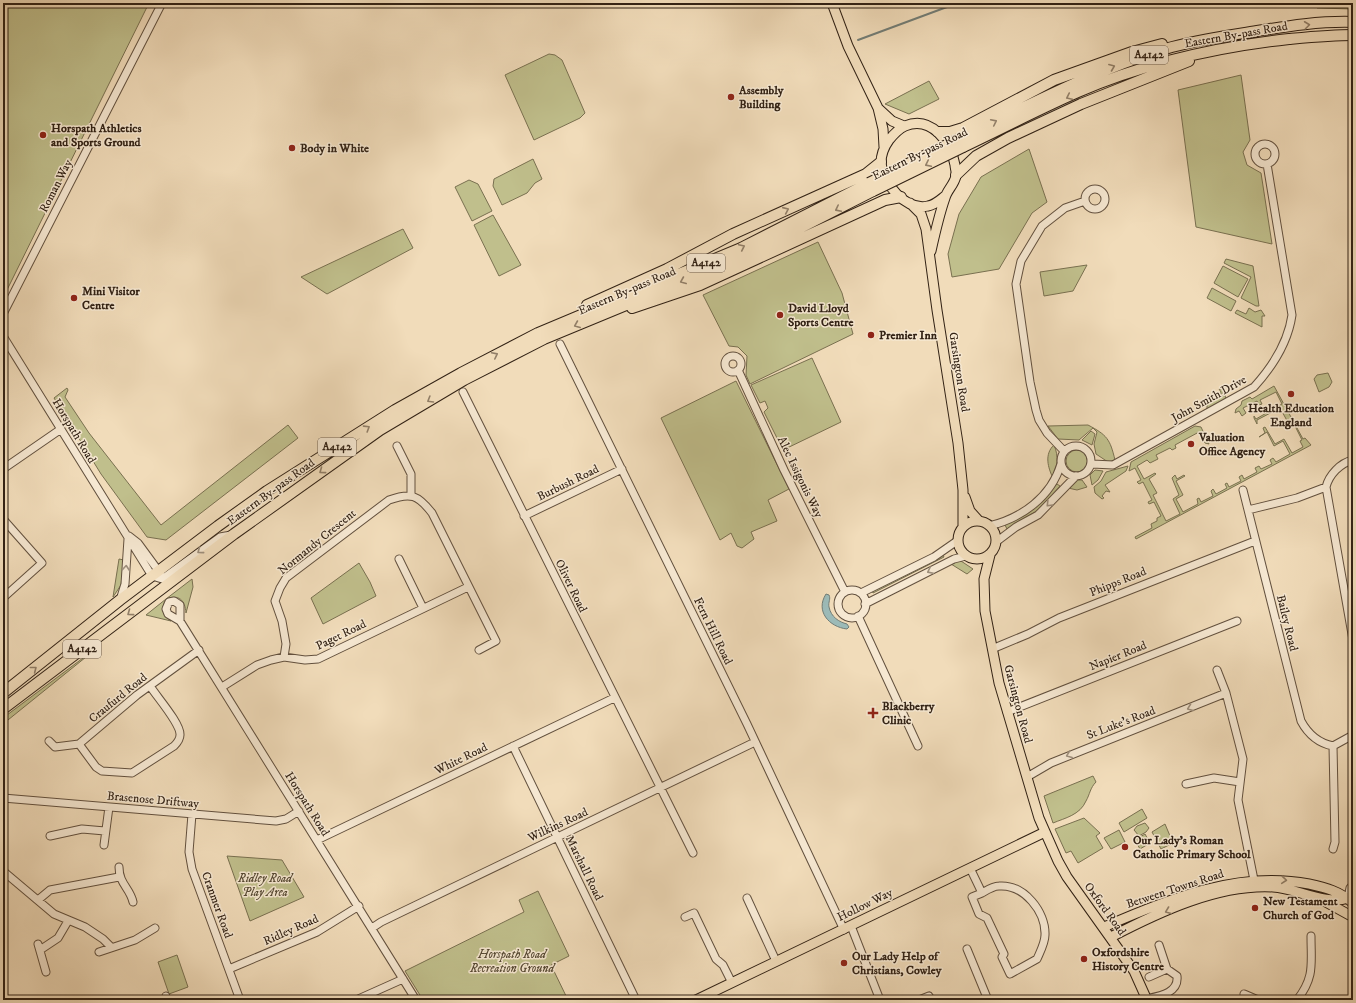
<svg xmlns="http://www.w3.org/2000/svg" width="1356" height="1003" viewBox="0 0 1356 1003" font-family="'IM FELL DW Pica',serif">
<rect width="100%" height="100%" fill="#f1dcba"/>
<filter id="stains"><feTurbulence type="fractalNoise" baseFrequency=".005" numOctaves="4"/><feColorMatrix values="0 0 0 0 .2 0 0 0 0 .09 0 0 0 0 .02 0 0 0 .5 -.17"/></filter>
<radialGradient id="worn" r=".72"><stop offset=".6" stop-color="#630" stop-opacity="0"/><stop offset="1" stop-color="#630" stop-opacity=".3"/></radialGradient>
<!-- green -->
<path fill="#c0bf8c" stroke="#797050" d="M3,3H149L3,298Z
M1316,3H1353V9L1317,8Z
M549,54L555,55L562,60L585,113L580,118L534,140L505,75Z
M1241,75L1250,140L1243,152L1247,165L1261,173L1272,244L1196,227L1178,90Z
M929,81L939,99L909,114L885,104Z
M1029,149L1047,202L1032,213L999,269L952,277L948,254L959,214L981,177Z
M533,159L542,179L535,183L527,193L502,205L493,186L494,179Z
M469,180L478,184L492,211L472,221L455,187Z
M493,215L521,265L499,276L474,225Z
M403,229L413,248L327,294L301,277Z
M818,242L842,293L853,334L750,384L746,375L747,356L738,347L729,346L703,295Z
M1226,259L1253,266L1259,306H1256L1241,298L1251,277L1224,263Z
M1087,265L1073,291L1044,296L1040,272Z
M1223,266L1248,279L1238,297L1214,283Z
M1212,288L1236,301L1231,311L1207,298Z
M1249,308L1255,312L1261,310L1265,316H1262V327L1235,313L1237,310L1246,314Z
M812,358L841,422L783,450L764,412L768,408L765,401L760,403L751,385Z
M1328,373L1332,382L1329,387L1319,392L1314,379L1317,375Z
M736,381L789,489L768,500L777,521L751,532L754,539L742,548L737,546L731,533L720,540L661,418Z
M1274,386L1303,439L1305,438L1311,445L1136,539L1135,537L1152,528L1151,524L1157,521V518L1161,516L1154,502L1149,504L1148,502L1152,500L1143,482L1139,484L1137,482L1141,480L1135,468L1129,471L1131,462L1195,426L1201,427L1209,444L1205,443L1199,432L1175,445L1176,448L1172,450L1170,448L1156,455L1158,459L1150,463L1147,460L1137,466L1144,479L1155,473L1156,474L1149,479L1157,493L1153,495L1166,521L1180,514L1173,499L1179,495L1172,478L1175,475L1177,479L1184,475L1185,476L1176,481L1183,495L1176,499L1183,512L1198,504L1197,499L1199,498L1201,502L1213,496L1211,491L1213,489L1216,494L1227,488L1225,484L1227,483L1229,487L1241,481L1239,477L1242,475L1244,479L1257,472L1255,468L1259,466L1261,469L1272,464L1270,460L1273,458L1276,462L1290,454L1283,441L1274,446L1267,432L1259,437L1265,433L1263,428L1265,427L1275,444L1284,439L1292,453L1303,447L1300,441L1302,440L1294,424L1290,426L1280,408L1257,420V424L1254,418V416L1256,419L1282,404L1276,392L1260,400L1262,404L1259,405L1257,401L1243,408L1246,413L1242,416L1239,411L1235,413L1236,409L1241,405L1242,401L1250,397L1252,399Z
M67,388L68,390L65,397L89,433L161,525L288,425L298,438L166,540L147,537L101,474L54,398Z
M1219,389H1223L1226,399L1195,417V416L1207,409V405L1224,395L1223,393L1220,395L1221,392Z
M1088,425C1107,435 1110,439 1115,460L1108,462L1096,454L1094,444L1097,432L1093,428L1079,440L1058,439L1048,426Z
M1091,431L1095,434L1092,445L1082,440Z
M1054,445C1059,456 1057,467 1053,478C1048,468 1044,454 1054,445Z
M1066 461a11 11 0 1 1 22 0a11 11 0 1 1-22 0Z
M1128,466L1126,471L1105,485L1110,492L1106,491L1102,496L1104,498L1102,499L1095,493L1094,487L1101,481L1106,472Z
M1095,470L1103,471L1098,480L1092,485L1090,475Z
M1076,480H1082L1087,487L1077,490L1068,488Z
M1057,484L1060,486L1040,509L1007,529L1005,525L1035,508Z
M943,555L944,557L873,593L872,591Z
M119,559L124,560L121,585L113,597Z
M953,561H961L973,569L967,574L951,564Z
M359,563L370,582L376,596L323,624L311,598Z
M192,579L193,587L186,613C185,600 179,594 166,599Z
M166,599C160,609 163,616 171,621L146,615Z
M91,652L86,657L3,724V718Z
M1093,776L1096,782C1090,788 1090,794 1086,801C1080,815 1065,818 1053,823L1044,796Z
M1142,809L1147,818L1124,832L1119,823Z
M1084,818L1100,833L1096,836L1103,848L1078,863L1071,851L1066,853L1055,829Z
M1145,823L1149,828L1146,832L1139,836L1134,830L1137,826Z
M1165,824L1173,843L1161,849L1152,832Z
M1119,830L1125,842L1111,849L1104,838Z
M1145,834L1150,843L1140,849L1135,840Z
M227,856L282,860L304,897L250,921Z
M538,891L569,956L551,965L568,1000H423L405,971L524,912L519,900Z
M177,955L188,987L169,994L158,962Z"/>
<!-- water -->
<path fill="#9cbab7" stroke="#727d76" d="M826,594L829,595C831,599 828,602 829,607C831,617 839,622 847,624L849,627L847,629C829,627 815,611 826,594Z"/>
<g fill="none" stroke-linecap="round" stroke-linejoin="round">
<!-- stream -->
<path stroke="#727d76" stroke-width="2" d="M858,40L955,4"/>
<defs>
<path id="minor" d="M1255 154a10 10 0 1 1 20 0a10 10 0 1 1-20 0Z
M1085 199a10 10 0 1 1 20 0a10 10 0 1 1-20 0Z
M3,314L162,3
M3,336L152,576L162,579L220,537L231,535
M560,344L747,724L844,930
M725 364a8 8 0 1 1 16 0a8 8 0 1 1-16 0Z
M738,370L784,470L845,592
M463,392L693,853
M1061 461a15 15 0 1 1 30 0a15 15 0 1 1-30 0Z
M397,446L411,474V495
M1064,451L1047,433L1039,420L1036,410L1030,382L1016,284L1021,261L1042,226L1065,208L1085,201
M1353,460C1340,463 1329,475 1326,487L1353,640
M1092,464L1113,465L1254,387C1273,366 1288,343 1292,315L1267,164
M3,469L61,429
M1243,490L1301,721C1308,734 1318,743 1333,746
M1248,510L1297,498L1326,487
M524,516L622,469
M3,519L42,563L3,598
M989,526C1022,518 1051,497 1061,464
M129,536L138,543L160,573
M996,542L1016,527L1038,515L1076,476
M399,559L423,608
M838 604a14 14 0 1 1 28 0a14 14 0 1 1-28 0Z
M861,593L934,557L957,541
M120,600L125,584L128,539
M865,604L954,559L966,556
M858,616L918,746
M180,621V605L174,601L169,602L166,609L168,614L180,621L416,1000
M992,649L1028,634L1059,618L1255,541
M284,657L286,644L282,621L275,601L280,588L286,578L389,500C411,492 418,495 432,513L496,641L479,650
M1217,670L1226,693L1243,759L1238,800L1255,885
M222,687L257,665L271,660L284,657L305,660L318,659L468,587
M1007,712L1237,621
M49,741L55,747L79,744L137,695L199,650
M79,744L96,767L102,771L132,773L174,746C177,743 180,740 180,735C181,724 157,697 150,686
M513,746L636,1000
M1333,746L1335,842L1333,849
M1333,746L1353,735
M1027,777L1051,763L1226,693
M1186,784L1214,778L1240,782
M3,798L276,821L286,819L299,811
M192,814L189,852L192,869L240,1000
M50,836L82,829L105,831
M317,840L614,698
M104,845L109,807
M119,867C119,884 130,888 133,902
M970,868L982,893L972,897L979,914L987,918L1004,954L1002,957L1010,974L1037,959C1040,952 1045,943 1045,935C1046,912 1024,884 999,886C993,886 987,890 982,893
M3,871L54,914L85,927L103,939L111,947
M747,898L776,961
M1348,898L1350,888L1353,885
M38,900L50,890L119,877
M685,917L694,913L716,959L723,965L732,983
M851,926L880,1000
M372,928L381,922L755,742
M38,944L46,972
M1159,945L1167,969
M967,949L988,1000
M40,950L58,938L68,921
M99,952L135,940L155,928
M229,969L317,932L359,906
M1244,994L1258,1000
M166,996L167,1000
M1146,999C1160,996 1179,993 1177,976L1167,969L1149,977
M356,1000L403,979
M919,1000L929,996L931,1000
M1297,1000C1315,977 1311,964 1311,936"/>
<path id="major" d="M832,3L848,46L878,108L883,129L884,147
M879,109L892,121L904,126
M910,203L921,214L926,229L937,310L958,443L963,490V526
M931,251C935,233 939,215 945,198C947,190 954,185 956,176C957,173 955,168 955,165C951,142 931,115 905,126C898,129 893,135 889,140C884,147 881,154 881,163C883,183 905,211 928,206C935,205 940,200 945,196
M965,497L970,511L979,521
M958 540a19 19 0 1 1 38 0a19 19 0 1 1-38 0Z
M990,555L984,579L985,611L999,683L1039,818L1058,861L1067,877L1134,971L1147,1000
M1324,901L1353,917
M1104,927C1168,899 1239,870 1309,884C1327,888 1339,891 1353,903
M1111,937C1159,912 1218,884 1273,887C1296,888 1326,906 1348,898
M696,1000L1045,832"/>
<path id="highway" d="M938,132H950L963,128L1054,80L1132,52L1162,44
M959,139C1027,106 1093,71 1165,49C1195,40 1226,36 1257,31C1288,26 1321,21 1353,22
M963,147C1001,129 1039,109 1078,92C1145,63 1217,47 1289,39C1311,37 1332,35 1353,35
M956,175L976,156L1008,138L1081,104L1189,61
M587,305L667,269L733,234L866,174L881,162
M632,308L700,285L885,200L901,197
M3,693L120,600L218,526L267,491L395,410L461,373L538,333L741,248L869,183
M3,709L234,534L380,430L464,380L544,339L745,256L873,191"/>
</defs>
<!-- minor casing -->
<use href="#minor" stroke="#62503e" stroke-width="9"/>
<!-- major casing -->
<use href="#major" stroke="#322215" stroke-width="11"/>
<!-- highway casing -->
<use href="#highway" stroke="#322215" stroke-width="12"/>
<!-- minor -->
<use href="#minor" stroke="#f6e8d2" stroke-width="7"/>
<!-- major -->
<use href="#major" stroke="#f1dcba" stroke-width="9"/>
<!-- highway -->
<use href="#highway" stroke="#f1dcba" stroke-width="10"/>
<defs>
<path id="highway-bridge" d="M869,183L959,139
M873,191L963,147"/>
</defs>
<!-- highway-bridge casing -->
<use href="#highway-bridge" stroke="#322215" stroke-width="12" stroke-linecap="butt"/>
<!-- highway-bridge -->
<use href="#highway-bridge" stroke="#f1dcba" stroke-width="10"/>
</g>
<!-- one-way arrows -->
<defs><path id="oneway-chevron" d="M-2-3.5L2.5 0L-2 3.5" fill="none" stroke-width="1.6" stroke-linecap="round" stroke-linejoin="round"/></defs>
<g stroke="#927f68">
<use href="#oneway-chevron" transform="translate(1307 25) rotate(-7)"/>
<use href="#oneway-chevron" transform="translate(1112 67) rotate(-22)"/>
<use href="#oneway-chevron" transform="translate(1069 97) rotate(155)"/>
<use href="#oneway-chevron" transform="translate(994 122) rotate(-26)"/>
<use href="#oneway-chevron" transform="translate(928 164) rotate(154)"/>
<use href="#oneway-chevron" transform="translate(838 209) rotate(153)"/>
<use href="#oneway-chevron" transform="translate(786 210) rotate(-24)"/>
<use href="#oneway-chevron" transform="translate(742 247) rotate(-25)"/>
<use href="#oneway-chevron" transform="translate(683 281) rotate(157)"/>
<use href="#oneway-chevron" transform="translate(577 325) rotate(157)"/>
<use href="#oneway-chevron" transform="translate(495 355) rotate(-27)"/>
<use href="#oneway-chevron" transform="translate(430 400) rotate(149)"/>
<use href="#oneway-chevron" transform="translate(367 428) rotate(-32)"/>
<use href="#oneway-chevron" transform="translate(322 471) rotate(144)"/>
<use href="#oneway-chevron" transform="translate(130 613) rotate(144)"/>
<use href="#oneway-chevron" transform="translate(34 669) rotate(-38)"/>
<use href="#oneway-chevron" transform="translate(1284 880) rotate(5)"/>
<use href="#oneway-chevron" transform="translate(1168 911) rotate(159)"/>
</g>
<g stroke="#9e8f7d">
<use href="#oneway-chevron" transform="translate(1049 504) rotate(134)"/>
<use href="#oneway-chevron" transform="translate(200 551) rotate(144)"/>
<use href="#oneway-chevron" transform="translate(126 568) rotate(-85)"/>
<use href="#oneway-chevron" transform="translate(930 571) rotate(154)"/>
<use href="#oneway-chevron" transform="translate(1190 708) rotate(159)"/>
<use href="#oneway-chevron" transform="translate(1069 755) rotate(159)"/>
</g>
<!-- markers -->
<g fill="#8f2418" stroke="#f6e8d2" stroke-width="1.5">
<circle cx="731" cy="97" r="4"/>
<circle cx="43" cy="135" r="4"/>
<circle cx="292" cy="148" r="4"/>
<circle cx="74" cy="298" r="4"/>
<circle cx="780" cy="315" r="4"/>
<circle cx="871" cy="335" r="4"/>
<circle cx="1291" cy="394" r="4"/>
<circle cx="1191" cy="444" r="4"/>
<path d="M871 707h4v4h4v4h-4v4h-4v-4h-4v-4h4z"/>
<circle cx="1125" cy="847" r="4"/>
<circle cx="1255" cy="908" r="4"/>
<circle cx="1084" cy="959" r="4"/>
<circle cx="844" cy="963" r="4"/>
</g>
<g text-anchor="middle" dominant-baseline="central" stroke-width="3" stroke-linejoin="round" paint-order="stroke">
<!-- shield labels -->
<g fill="#f6e8d2" stroke="#6d5d4e" stroke-width="1">
<rect x="1130" y="46" width="38" height="18" rx="3"/>
<rect x="687" y="254" width="38" height="18" rx="3"/>
<rect x="318" y="438" width="38" height="18" rx="3"/>
<rect x="63" y="640" width="38" height="18" rx="3"/>
</g>
<g font-size="11" font-weight="bold" fill="#322215">
<text x="1149" y="55">A4142</text>
<text x="706" y="263">A4142</text>
<text x="337" y="447">A4142</text>
<text x="82" y="649">A4142</text>
</g>
<!-- street labels -->
<g font-size="12" fill="#322215" stroke="#f6e8d2">
<text transform="translate(1236 35) rotate(-10)">Eastern By-pass Road</text>
<text transform="translate(920 154) rotate(-26)">Eastern By-pass Road</text>
<text transform="translate(56 186) rotate(-63)">Roman Way</text>
<text transform="translate(627 291) rotate(-23)">Eastern By-pass Road</text>
<text transform="translate(959 372) rotate(81)">Garsington Road</text>
<text transform="translate(1209 399) rotate(-29)">John Smith Drive</text>
<text transform="translate(74 431) rotate(59)">Horspath Road</text>
<text transform="translate(800 477) rotate(64)">Alec Issigonis Way</text>
<text transform="translate(568 483) rotate(-26)">Burbush Road</text>
<text transform="translate(271 492) rotate(-36)">Eastern By-pass Road</text>
<text transform="translate(317 542) rotate(-39)">Normandy Crescent</text>
<text transform="translate(1118 582) rotate(-22)">Phipps Road</text>
<text transform="translate(571 586) rotate(64)">Oliver Road</text>
<text transform="translate(1287 623) rotate(76)">Bailey Road</text>
<text transform="translate(713 631) rotate(64)">Fern Hill Road</text>
<text transform="translate(341 635) rotate(-26)">Paget Road</text>
<text transform="translate(1118 656) rotate(-22)">Napier Road</text>
<text transform="translate(118 698) rotate(-39)">Craufurd Road</text>
<text transform="translate(1018 704) rotate(75)">Garsington Road</text>
<text transform="translate(1121 723) rotate(-21)">St Luke's Road</text>
<text transform="translate(461 759) rotate(-26)">White Road</text>
<text transform="translate(153 800) rotate(5)">Brasenose Driftway</text>
<text transform="translate(307 804) rotate(58)">Horspath Road</text>
<text transform="translate(558 825) rotate(-25)">Wilkins Road</text>
<text transform="translate(584 868) rotate(64)">Marshall Road</text>
<text transform="translate(1175 889) rotate(-18)">Between Towns Road</text>
<text transform="translate(217 905) rotate(70)">Cranmer Road</text>
<text transform="translate(865 905) rotate(-26)">Hollow Way</text>
<text transform="translate(1105 909) rotate(54)">Oxford Road</text>
<text transform="translate(291 930) rotate(-24)">Ridley Road</text>
</g>
<!-- poi labels -->
<g font-size="12" font-weight="bold" fill="#322215" stroke="#f6e8d2" text-anchor="start">
<text x="739" y="90">Assembly<tspan x="739" dy="14">Building</tspan></text>
<text x="51" y="128">Horspath Athletics<tspan x="51" dy="14">and Sports Ground</tspan></text>
<text x="300" y="148">Body in White</text>
<text x="82" y="291">Mini Visitor<tspan x="82" dy="14">Centre</tspan></text>
<text x="788" y="308">David Lloyd<tspan x="788" dy="14">Sports Centre</tspan></text>
<text x="879" y="335">Premier Inn</text>
<text x="1291" y="408" text-anchor="middle">Health Education<tspan x="1291" dy="14">England</tspan></text>
<text x="1199" y="437">Valuation<tspan x="1199" dy="14">Office Agency</tspan></text>
<text x="882" y="706">Blackberry<tspan x="882" dy="14">Clinic</tspan></text>
<text x="1133" y="840">Our Lady's Roman<tspan x="1133" dy="14">Catholic Primary School</tspan></text>
<text x="1263" y="901">New Testament<tspan x="1263" dy="14">Church of God</tspan></text>
<text x="1092" y="952">Oxfordshire<tspan x="1092" dy="14">History Centre</tspan></text>
<text x="852" y="956">Our Lady Help of<tspan x="852" dy="14">Christians, Cowley</tspan></text>
</g>
<!-- park labels -->
<g font-size="12" font-style="italic" fill="#564933" stroke="#f6e8d2">
<text x="265" y="878">Ridley Road<tspan x="265" dy="14">Play Area</tspan></text>
<text x="512" y="954">Horspath Road<tspan x="512" dy="14">Recreation Ground</tspan></text>
</g>
</g>
<!-- margin -->
<rect width="1356" height="1003" fill="none" stroke="#f1dcba" stroke-width="16"/>
<rect x="4" y="4" width="1348" height="995" fill="none" stroke="#322215" stroke-width="2"/>
<rect x="8" y="8" width="1340" height="987" fill="none" stroke="#322215"/>
<rect width="100%" height="100%" filter="url(#stains)"/>
<rect width="100%" height="100%" fill="url(#worn)"/>
</svg>
